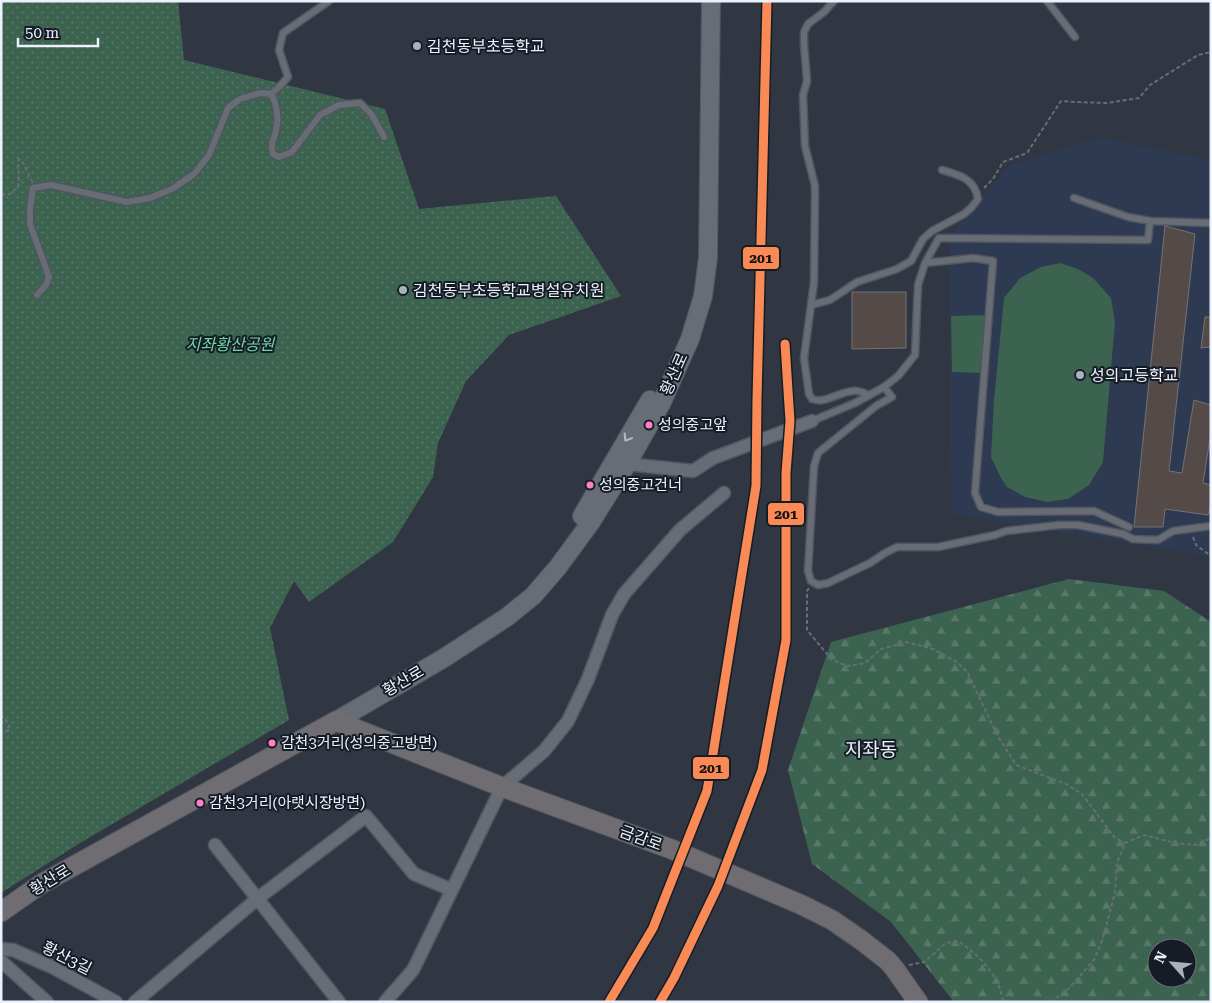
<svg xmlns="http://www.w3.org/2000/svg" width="1212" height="1003" viewBox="0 0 1212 1003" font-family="'Roboto Serif','Noto Sans KR',serif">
<defs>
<pattern id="forest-firs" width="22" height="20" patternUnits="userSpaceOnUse" patternTransform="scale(1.25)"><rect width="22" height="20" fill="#3c6250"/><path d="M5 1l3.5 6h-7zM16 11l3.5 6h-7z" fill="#58796a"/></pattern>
<pattern id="park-dots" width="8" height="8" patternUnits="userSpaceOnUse" patternTransform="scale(1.25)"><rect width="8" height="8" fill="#3c6250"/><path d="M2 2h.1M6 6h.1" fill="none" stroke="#58796a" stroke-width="1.8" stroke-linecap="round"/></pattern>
</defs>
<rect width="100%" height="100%" fill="#313742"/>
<!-- built -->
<path fill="#2d3a52" d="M1102,137L1211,160L1210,557L951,514L949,237L1009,165Z"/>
<!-- forest -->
<path fill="url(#forest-firs)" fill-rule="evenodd" d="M1069,579L1164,591L1211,622V1002H954L891,922L812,864L788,770L831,642ZM1157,948H1187V978H1157Z"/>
<!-- park -->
<path fill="url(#park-dots)" d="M1,1H178L184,60L385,109L419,209L556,196L621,296L509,335L466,381L438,443L433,477L393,542L309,602L294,581L270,628L289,720L80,843L1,893Z"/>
<!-- garden -->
<path fill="#3c6250" d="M1060,263L1078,269L1093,278L1111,298L1115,322L1103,462L1089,485L1068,499L1047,502L1025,497L1007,487L1001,478L991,457L994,400L1004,298L1020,278L1041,267Z
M986,315L982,373L952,372L951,316Z"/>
<!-- building -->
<path fill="#544b49" stroke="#757274" d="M1165,226L1195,234L1169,471L1182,473L1194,400L1211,405V432L1203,483L1211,485V506L1208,515L1165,509L1163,527H1134Z
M852,292H906V348L852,349Z
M1205,317H1211V347L1201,348Z"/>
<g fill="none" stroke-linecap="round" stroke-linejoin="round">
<defs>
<path id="lane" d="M834,1L824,12L808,24L804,32V44L807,81L803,95L805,146L815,186V196L814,282L804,358L809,394L812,399C826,404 838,392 853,391C858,390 864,393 869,395
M1047,1L1075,37
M271,94L279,87L288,77L279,50L283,33L329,1
M1074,198L1128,217L1150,221
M925,263L973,258L993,261L975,493L981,507L998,512L1094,511L1129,527
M37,295L46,285L49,277L30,224V208L33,188L51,185L127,202L150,198L172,189L194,174L209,155L228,108L240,99L260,93L271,94C277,104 279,118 276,130C274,142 270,140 273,154L279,157L292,152L320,115L339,105L360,103L372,115L384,137
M811,305L830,300L857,282L897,269L911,261L923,239L932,231L964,214L971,208L978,199C975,179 960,175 942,170
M884,387L892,397L876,406L818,453L814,466L808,571L811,581L818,585L828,583L870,563L885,553L897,547H938L995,535L1006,531L1059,525H1078L1123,534L1133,539L1158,540L1173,531L1211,526
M812,421L855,403L884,387L898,376L915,355L918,285L925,263L939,238L1148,240L1150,221L1211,223"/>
<path id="street" d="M627,464L693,471L713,458L812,421
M215,845L339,1002
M1,949L13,950L52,967L116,1002
M1,961L47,1002
M135,1002L257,899L366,816L414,874L452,890
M385,1002L413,970L502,787L544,751L568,721L588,679L612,615L624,594L680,530L724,493"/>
<path id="secondary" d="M582,516L650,400
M336,721L444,658L507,617L533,596L558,567L591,522L627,464L662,402L690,339L703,296L708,258L711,1"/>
<path id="primary" d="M1,912L41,884L336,721L502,787L671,849L802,905L832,920L861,940L888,961L894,968L918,1002"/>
</defs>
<!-- lane casing -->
<use href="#lane" stroke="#51555f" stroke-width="9"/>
<!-- street casing -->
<use href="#street" stroke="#51555f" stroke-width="15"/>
<!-- secondary casing -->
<use href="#secondary" stroke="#51555f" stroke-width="20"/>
<!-- primary casing -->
<use href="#primary" stroke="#51555f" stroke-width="21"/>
<!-- path -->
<path stroke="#686d75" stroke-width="2" stroke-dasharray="4 2.5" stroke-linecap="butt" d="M984,188L993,179L1003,162L1027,153L1061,101L1074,102L1107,103L1139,98L1150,85L1198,55L1211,52
M1,195L10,194L18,187L19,180L18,161L19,159L22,161L32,181
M1193,537L1196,545L1211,556
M809,588L807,591V630L832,660L848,666L865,663L881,649L906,642L933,649L957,662L968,673L996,733L1016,765L1066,784L1082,794L1115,838L1125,843
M1,714L8,723L10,730L1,733
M909,965L924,962L946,943L958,941C974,952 988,964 997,982C1000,988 1002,995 1003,1002
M1051,1002L1069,988L1094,960L1102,941L1115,893L1117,863L1125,843L1144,835L1175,843L1195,845L1211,838"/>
<!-- lane -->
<use href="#lane" stroke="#676c75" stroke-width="6"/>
<!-- street -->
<use href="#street" stroke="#676c75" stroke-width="12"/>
<!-- secondary -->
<use href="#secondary" stroke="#676c75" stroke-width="18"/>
<!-- primary -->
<use href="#primary" stroke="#706d72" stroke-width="19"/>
<defs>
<path id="rail-1" d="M609,1002L653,928L707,791L756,486L757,399L767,1
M660,1002L674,978L718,886L762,770L786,640V473L790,421L785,344"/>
</defs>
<!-- rail-1 casing -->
<use href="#rail-1" stroke="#161c26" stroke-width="12"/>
<!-- rail-1 -->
<use href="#rail-1" stroke="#f98a56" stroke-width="9"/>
</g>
<!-- one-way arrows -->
<defs><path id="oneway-chevron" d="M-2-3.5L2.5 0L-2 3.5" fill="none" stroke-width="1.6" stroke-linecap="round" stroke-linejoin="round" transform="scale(1.25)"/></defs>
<use stroke="#b6bcc7" href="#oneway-chevron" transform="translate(627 438) rotate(121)"/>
<!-- markers -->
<g fill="#aab1bc" stroke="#161c26" stroke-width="2">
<circle cx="417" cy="46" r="5"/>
<circle cx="403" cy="290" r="5"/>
<circle cx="1080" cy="375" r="5"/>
</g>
<g fill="#ff80c5" stroke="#161c26" stroke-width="2">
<circle cx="649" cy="425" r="4.5"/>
<circle cx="590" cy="485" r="4.5"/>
<circle cx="272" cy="743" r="4.5"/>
<circle cx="200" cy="803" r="4.5"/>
</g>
<g text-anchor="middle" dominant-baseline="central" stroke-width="4" stroke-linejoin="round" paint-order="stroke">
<!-- bus labels -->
<g font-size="15" fill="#ebf2fd" stroke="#161c26" text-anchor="start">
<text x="658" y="425">성의중고앞</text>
<text x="599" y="485">성의중고건너</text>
<text x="281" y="743">감천3거리(성의중고방면)</text>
<text x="209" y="803">감천3거리(아랫시장방면)</text>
</g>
<!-- poi labels -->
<g font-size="16" fill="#ebf2fd" stroke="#161c26" text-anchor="start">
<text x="427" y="46">김천동부초등학교</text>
<text x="413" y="290">김천동부초등학교병설유치원</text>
<text x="1090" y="375">성의고등학교</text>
</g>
<!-- park labels -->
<g font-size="16" font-style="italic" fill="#6fd9a2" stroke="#161c26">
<text x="230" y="344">지좌황산공원</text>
</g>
<!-- street labels -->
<g font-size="16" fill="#ebf2fd" stroke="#161c26">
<text transform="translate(674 374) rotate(-66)">황산로</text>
<text transform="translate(403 681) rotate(-30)">황산로</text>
<text transform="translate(641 838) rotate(20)">금감로</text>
<text transform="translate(50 880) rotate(-31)">황산로</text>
<text transform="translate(67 958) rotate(27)">황산3길</text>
</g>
<!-- quarter labels -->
<g font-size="19" fill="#ebf2fd" stroke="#161c26">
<text x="871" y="749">지좌동</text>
</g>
</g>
<g stroke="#161c26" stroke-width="2">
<rect x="742" y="246" width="38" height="24" rx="5" fill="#f98a56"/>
<rect x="767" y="502" width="38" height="24" rx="5" fill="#f98a56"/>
<rect x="692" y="756" width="38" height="24" rx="5" fill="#f98a56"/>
</g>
<g font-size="14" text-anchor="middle" font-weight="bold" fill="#111">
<text x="761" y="263">201</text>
<text x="786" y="519">201</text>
<text x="711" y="773">201</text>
</g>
<!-- border -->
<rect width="1212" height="1003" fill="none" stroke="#ebf2fd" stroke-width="5"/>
<!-- north arrow -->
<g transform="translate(1172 963) rotate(297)"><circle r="24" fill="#161c26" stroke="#6b727c"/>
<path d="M0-4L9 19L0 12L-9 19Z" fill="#aab1bc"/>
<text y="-8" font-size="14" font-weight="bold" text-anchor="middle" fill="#ebf2fd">N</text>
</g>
<!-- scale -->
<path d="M18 38v8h80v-8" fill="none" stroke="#ebf2fd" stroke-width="2.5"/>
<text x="25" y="38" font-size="15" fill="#ebf2fd" stroke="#161c26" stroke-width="4" paint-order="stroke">50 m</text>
</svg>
